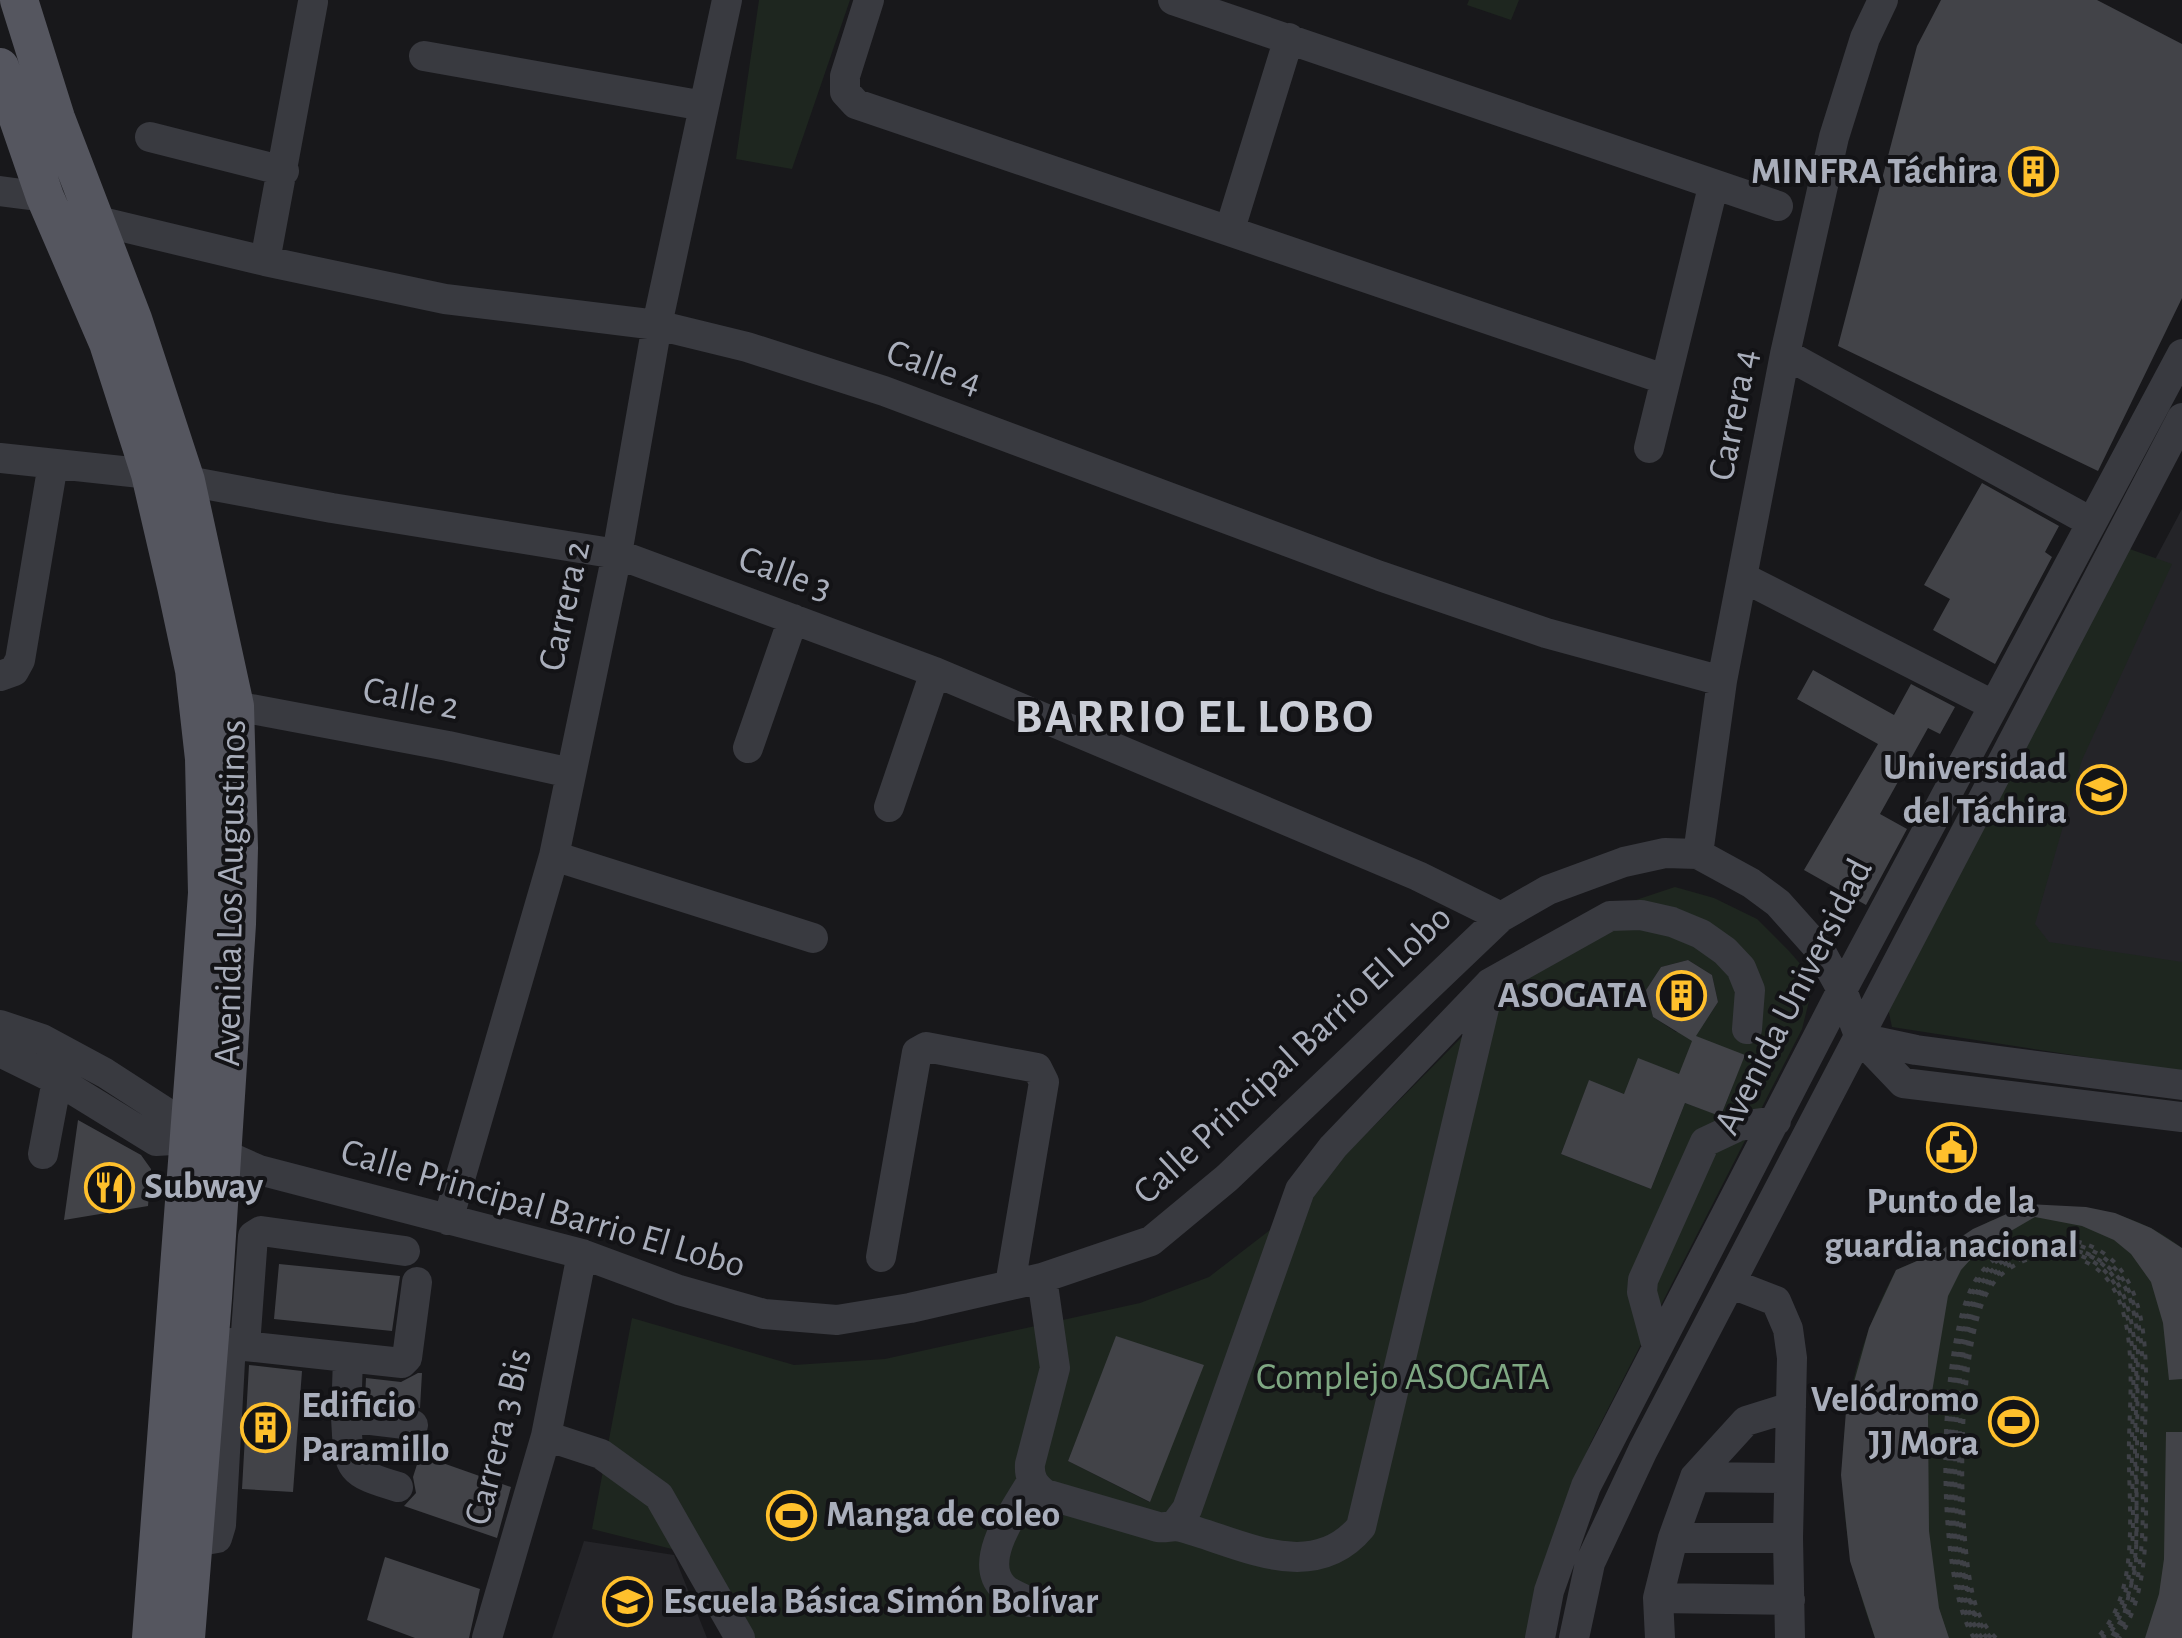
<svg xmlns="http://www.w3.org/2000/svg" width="2182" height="1638" viewBox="0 0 2182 1638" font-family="'Alegreya Sans',sans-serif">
<rect width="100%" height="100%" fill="#18181b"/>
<!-- built -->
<path fill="#242428" d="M2182,509V1071L1913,1026L2149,571Z
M584,1541L674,1555L707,1638H552Z"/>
<!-- green -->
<path fill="#1e261f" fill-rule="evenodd" d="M759,0H850L792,169L736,159Z
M1469,0H1519L1511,20L1467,5Z
M2124,547L2172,564L2082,760L2035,924L2049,942L2182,962V1072L1892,1027L1888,1008Z
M1675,887L1714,898L1757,919L1789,951L1803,967L1811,993L1802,1029L1591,1442L1552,1540L1529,1638H755L688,1553L592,1529L632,1318L794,1365L885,1359L1140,1303L1209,1277L1274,1227L1539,959L1612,908ZM1688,960L1712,975L1718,1002L1703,1025L1676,1032L1653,1017L1646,990L1661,967ZM1744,1056L1721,1116L1685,1103L1651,1189L1561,1154L1589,1081L1624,1094ZM1117,1336L1150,1501L1149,1502L1068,1461Z
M2047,1207C2096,1205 2143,1217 2182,1248V1638H1875C1827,1511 1831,1391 1896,1270L1940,1251L1990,1221Z"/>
<!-- building -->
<path fill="#424348" d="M1941,0H2097L2182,44V298L2098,471L1838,346L1917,46Z
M1982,483L2059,526L2045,552L2052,557L1995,664L1933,630L1950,599L1924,585Z
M1813,670L1894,715L1911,684L1955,707L1940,734L1928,728L1880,814L1907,829L1866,905L1804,870L1878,744L1797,699Z
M1688,960L1712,975L1718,1002L1696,1036L1745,1055L1722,1113L1717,1115L1685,1103L1651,1189L1561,1154L1589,1080L1624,1094L1638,1058L1679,1074L1692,1041L1653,1017L1646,990L1661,967Z
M78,1120L141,1155L151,1169L148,1206L64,1220Z
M2029,1204L2086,1207L2115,1213L2151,1228L2182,1248V1379L2169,1380L2163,1323L2151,1282L2131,1254L2114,1240L2082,1226L2035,1217L1980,1249L1961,1270L1948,1296L1928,1416L1929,1531L1939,1608L1949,1638H1875L1850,1561L1841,1475L1846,1411L1869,1328L1896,1270L1940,1251L1973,1229Z
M279,1264L400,1276L392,1331L274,1319Z
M1116,1336L1204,1365L1150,1502L1068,1461Z
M249,1365L302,1371L293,1492L242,1489Z
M418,1373H422L420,1408L365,1400L366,1378L401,1382Z
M2166,1432H2182V1638H2145L2159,1594L2164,1559Z
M420,1455L511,1487L497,1538L404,1506L416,1493L413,1477Z
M385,1557L480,1589L469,1638H415L367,1620Z"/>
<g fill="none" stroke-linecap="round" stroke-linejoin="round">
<!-- path -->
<path stroke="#3f4147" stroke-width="4" stroke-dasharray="5 8" stroke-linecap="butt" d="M1974,1638C1934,1578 1936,1332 1979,1275C1996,1253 2024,1239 2051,1239C2156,1238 2147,1358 2145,1430C2144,1493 2156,1584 2119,1638
M1978,1638C1936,1582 1940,1332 1982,1276C1999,1254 2027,1241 2055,1242C2154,1246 2143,1362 2142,1431C2141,1494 2152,1584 2115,1638
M1982,1638C1940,1582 1943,1339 1983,1281C2016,1234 2088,1235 2121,1281C2133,1298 2135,1319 2138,1339L2136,1565L2124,1615L2111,1638
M1987,1638C1943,1587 1948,1347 1982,1289C1995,1267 2018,1252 2044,1249C2149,1238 2137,1372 2135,1438C2134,1500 2149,1587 2106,1638
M1991,1638C1983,1628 1976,1618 1972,1606C1954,1543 1952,1346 1985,1290C1998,1268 2022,1254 2048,1252C2148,1246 2133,1375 2132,1439C2130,1501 2145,1588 2102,1638
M1996,1638C1987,1629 1980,1619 1976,1606C1956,1545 1956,1346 1988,1291C2001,1269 2026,1256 2051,1255C2146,1254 2130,1379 2129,1440C2127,1502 2143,1590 2097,1638"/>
<!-- minor -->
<path stroke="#393a40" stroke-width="30" d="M869,0L845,76V92L856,104L1664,379
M1173,0L1778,206
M424,56L704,106
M150,137L284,171
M0,191L45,197
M94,220L265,261L445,299L657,325L747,347L884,391L1380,576L1546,633L1722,681
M1230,229L1289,38
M265,261L313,2
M1785,354L2091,522
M1649,448L1713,187
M0,458L150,474L332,508L617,554L935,672L1418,876L1501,917
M1744,578L1993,705
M0,676L14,671L20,660L53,464
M235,706L448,746L571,773
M748,748L793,619
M889,807L935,672
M1698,854L1722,681L1785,354L1834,137L1865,38L1883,0
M554,856L813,938
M0,1025L42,1039L105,1073L173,1117L189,1139L259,1170L582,1254L679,1290L764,1314L837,1320L910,1308L1042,1278L1151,1241L1227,1178L1501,917L1548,890L1624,862L1665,853L1698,854L1751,883L1778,903L1820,950L1842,990L1860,1038L1903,1083L2182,1117
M1860,1038L1916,1050L2182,1085
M0,1052L57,1080L156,1141L189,1139
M43,1154L57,1080
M448,1220L554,856L617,554L657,325L727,0
M881,1257L917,1052L926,1047L1037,1068L1044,1082L1010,1285
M1042,1278L1055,1368L1030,1464C1029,1478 1034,1486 1045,1494L1158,1527C1167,1528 1173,1525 1181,1527C1239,1542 1312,1586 1361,1527L1490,983
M1732,1284L1776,1301L1788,1329L1792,1358L1788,1538L1790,1638
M210,1341L245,1346L253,1236L261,1231L405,1251
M245,1346L402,1363L407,1358L417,1282
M1657,1347L1642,1292L1643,1280L1705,1142L1739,1126L1776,1121
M348,1358L346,1417L413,1425
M346,1417C349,1469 346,1472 398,1487
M546,1436L601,1454L659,1496L740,1638
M1695,1477L1788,1478
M1175,1525L1187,1509L1300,1190L1333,1147L1490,983L1610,916L1641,915L1672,922L1701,934L1725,951L1741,968L1750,990L1747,1029
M1673,1538H1788
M194,1542L217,1538L221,1525L231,1343
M1658,1598L1790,1600
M1030,1602C1022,1598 1009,1594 1003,1587C976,1560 1018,1506 1032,1481
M487,1638L546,1436L582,1254
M1540,1638L1549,1591L1586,1486L1842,990L2182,354
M1574,1638L1590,1563L1643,1450L2182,418
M1660,1638L1658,1598L1673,1538L1695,1477L1746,1421L1791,1407"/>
<!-- major -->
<path stroke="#55565f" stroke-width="38" d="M19,0L56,118L133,319L186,481L235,706L239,848L237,924L213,1298L186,1638
M0,67L45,197L108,343L150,474L176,586L194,670L204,759L207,893L201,977L151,1638"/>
</g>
<!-- icons -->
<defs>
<symbol id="building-ring" viewBox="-11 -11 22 22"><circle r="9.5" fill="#131316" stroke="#ffc02c" stroke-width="1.5"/><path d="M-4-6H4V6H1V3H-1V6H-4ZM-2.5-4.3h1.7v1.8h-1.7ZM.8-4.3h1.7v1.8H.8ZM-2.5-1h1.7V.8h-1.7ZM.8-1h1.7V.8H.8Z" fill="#ffc02c"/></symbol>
<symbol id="university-ring" viewBox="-11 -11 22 22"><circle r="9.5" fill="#131316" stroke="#ffc02c" stroke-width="1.5"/><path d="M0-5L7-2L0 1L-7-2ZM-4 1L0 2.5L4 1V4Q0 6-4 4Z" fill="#ffc02c"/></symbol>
<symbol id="civic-ring" viewBox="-11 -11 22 22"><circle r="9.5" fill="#131316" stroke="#ffc02c" stroke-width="1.5"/><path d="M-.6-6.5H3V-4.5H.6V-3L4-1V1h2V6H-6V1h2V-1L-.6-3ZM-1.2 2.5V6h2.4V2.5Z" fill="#ffc02c"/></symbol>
<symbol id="restaurant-ring" viewBox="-11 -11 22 22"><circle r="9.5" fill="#131316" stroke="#ffc02c" stroke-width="1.5"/><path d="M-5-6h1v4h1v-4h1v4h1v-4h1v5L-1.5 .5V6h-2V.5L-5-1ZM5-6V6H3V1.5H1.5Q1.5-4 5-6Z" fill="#ffc02c"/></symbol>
<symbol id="stadium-ring" viewBox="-11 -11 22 22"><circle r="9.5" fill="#131316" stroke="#ffc02c" stroke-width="1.5"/><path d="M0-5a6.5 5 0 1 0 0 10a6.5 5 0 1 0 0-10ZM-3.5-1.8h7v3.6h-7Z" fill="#ffc02c"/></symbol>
<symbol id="school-ring" viewBox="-11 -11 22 22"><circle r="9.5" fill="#131316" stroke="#ffc02c" stroke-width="1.5"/><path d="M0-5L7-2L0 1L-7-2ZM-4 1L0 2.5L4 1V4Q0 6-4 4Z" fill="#ffc02c"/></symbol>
</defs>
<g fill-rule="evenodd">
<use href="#building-ring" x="2006" y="144" width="55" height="55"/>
<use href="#university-ring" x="2074" y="762" width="55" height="55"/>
<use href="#building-ring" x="1654" y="968" width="55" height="55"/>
<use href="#civic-ring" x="1924" y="1120" width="55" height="55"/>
<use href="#restaurant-ring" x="82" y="1160" width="55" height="55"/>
<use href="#stadium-ring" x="1986" y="1394" width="55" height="55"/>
<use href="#building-ring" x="238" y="1400" width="55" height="55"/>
<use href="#stadium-ring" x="764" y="1488" width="55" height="55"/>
<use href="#school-ring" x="600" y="1574" width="55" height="55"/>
</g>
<g text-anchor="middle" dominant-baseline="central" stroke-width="8" stroke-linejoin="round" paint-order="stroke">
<!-- poi labels -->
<g font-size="38" font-weight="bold" fill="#a9aebb" stroke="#131316" text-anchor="end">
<text x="1998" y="172">MINFRA Táchira</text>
<text x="2067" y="768">Universidad<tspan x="2067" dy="44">del Táchira</tspan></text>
<text x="1647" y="996">ASOGATA</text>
<text x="144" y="1187" text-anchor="start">Subway</text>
<text x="1951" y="1202" text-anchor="middle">Punto de la<tspan x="1951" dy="44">guardia nacional</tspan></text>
<text x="1979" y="1400">Velódromo<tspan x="1979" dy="44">JJ Mora</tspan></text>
<text x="301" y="1406" text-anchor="start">Edificio<tspan x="301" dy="44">Paramillo</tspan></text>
<text x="826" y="1515" text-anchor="start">Manga de coleo</text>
<text x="663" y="1602" text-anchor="start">Escuela Básica Simón Bolívar</text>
</g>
<!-- street labels -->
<g font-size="38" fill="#a9aebb" stroke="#131316">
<text transform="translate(934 368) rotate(20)">Calle 4</text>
<text transform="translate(1734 415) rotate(-79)">Carrera 4</text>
<text transform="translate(785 574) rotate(20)">Calle 3</text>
<text transform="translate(565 606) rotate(-78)">Carrera 2</text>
<text transform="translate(411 699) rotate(11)">Calle 2</text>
<text transform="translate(231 893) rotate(-89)">Avenida Los Augustinos</text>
<text transform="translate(1794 997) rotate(-63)">Avenida Universidad</text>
<text transform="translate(1293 1055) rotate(-43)">Calle Principal Barrio El Lobo</text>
<text transform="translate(543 1209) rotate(16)">Calle Principal Barrio El Lobo</text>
<text transform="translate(499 1437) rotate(-76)">Carrera 3 Bis</text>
</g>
<!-- park labels -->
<g font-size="38" fill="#7fa883" stroke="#131316">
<text x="1403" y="1378">Complejo ASOGATA</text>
</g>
<!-- district labels -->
<g font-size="48" font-weight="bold" letter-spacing="2.5" fill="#cbced7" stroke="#131316">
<text x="1195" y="718">BARRIO EL LOBO</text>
</g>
</g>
</svg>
